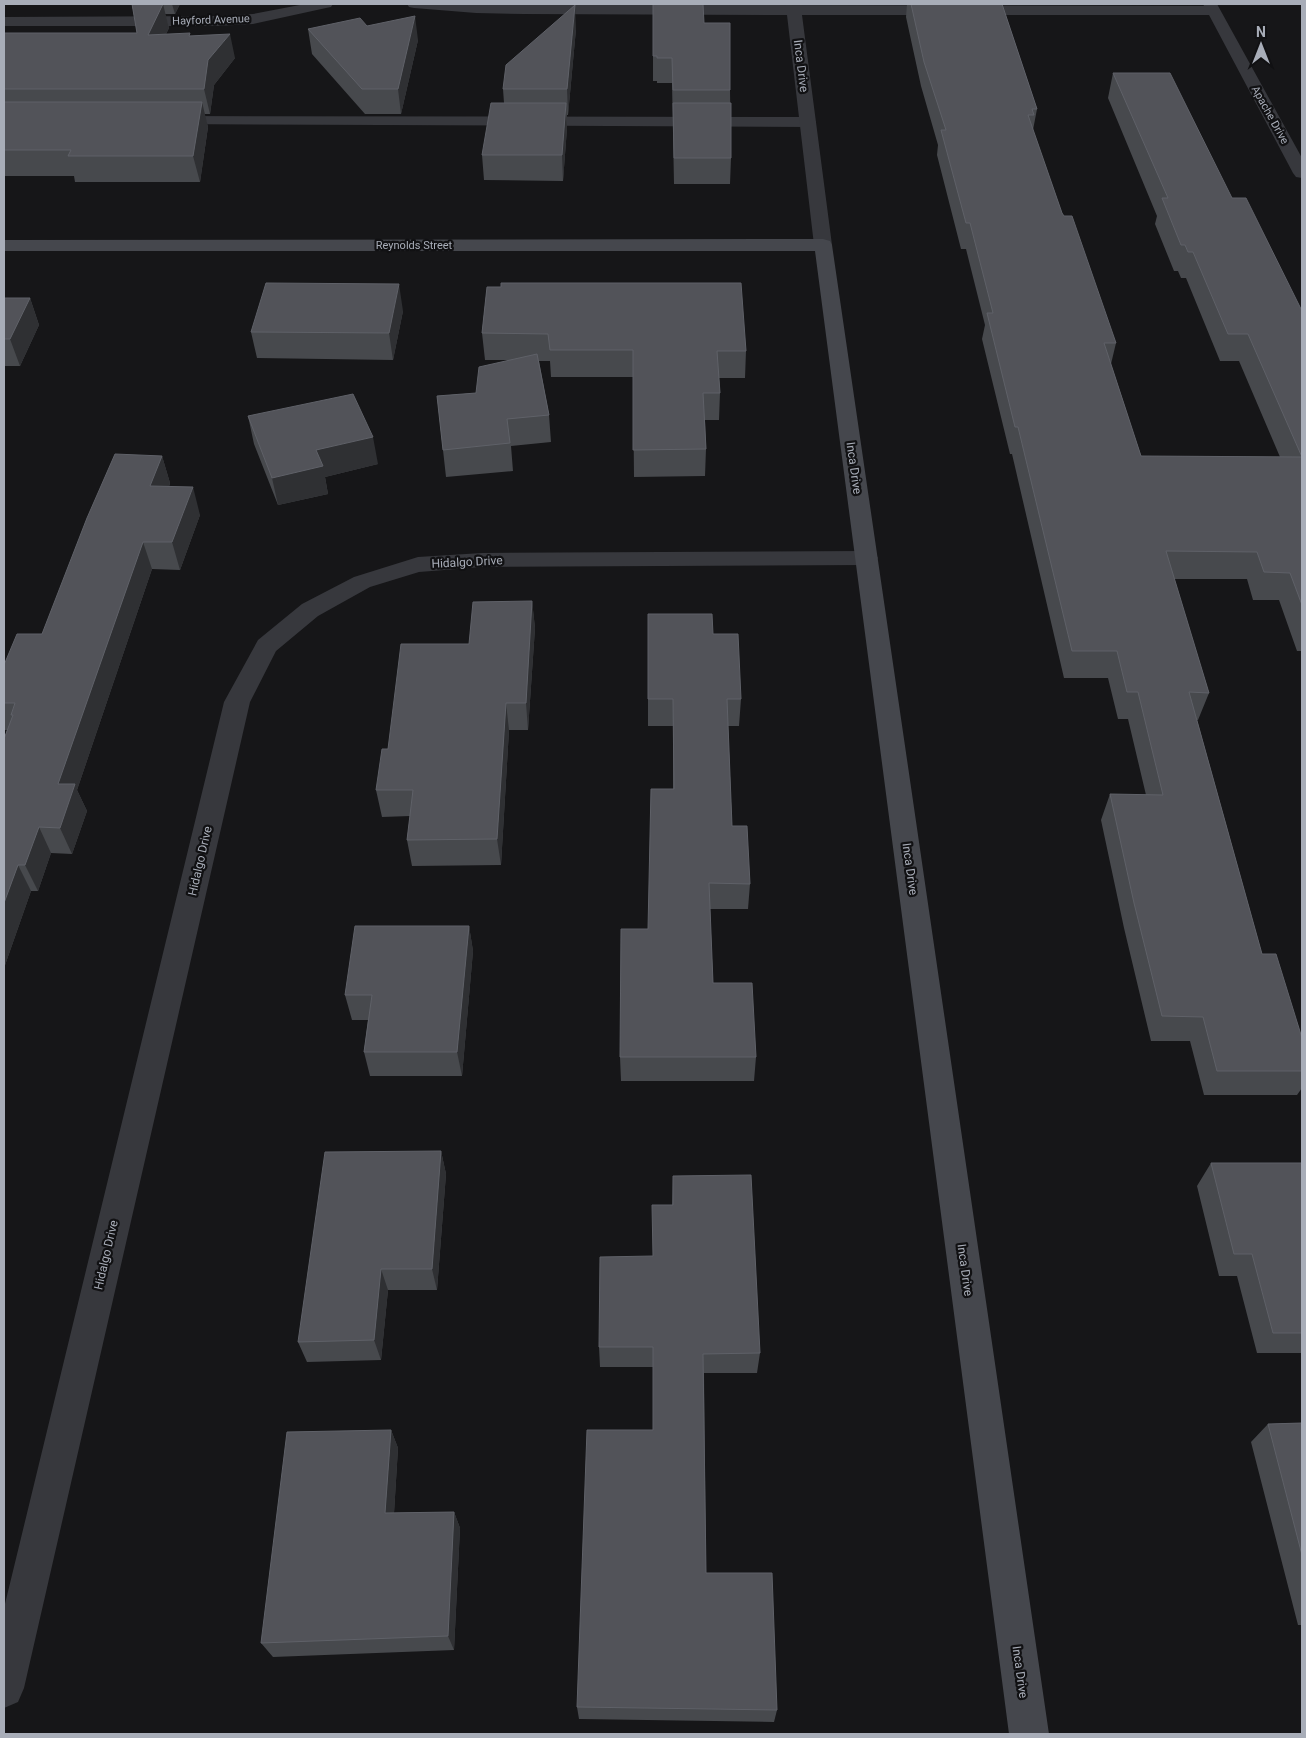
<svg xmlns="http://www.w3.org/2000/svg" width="1306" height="1738" viewBox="0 0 1306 1738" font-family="Roboto,sans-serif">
<rect width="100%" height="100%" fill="#161618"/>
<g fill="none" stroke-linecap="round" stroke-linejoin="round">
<!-- lane -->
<path fill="#37383d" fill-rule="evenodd" d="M171,116L808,117L814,119L816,122L814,125L808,127L165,124L163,121L165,118Z"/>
<!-- street -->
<path fill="#37383d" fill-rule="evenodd" d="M305,4H333L331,7L326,8L253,24L216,26H4V17L216,16L253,14Z
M407,4L1204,6L1203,4H1217L1302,158V178L1296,177L1293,173L1209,15H802L832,245L830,249L823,251L816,249L814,245L787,15L524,14L476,13L414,8L409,7Z
M867,551L875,553L878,558L875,563L867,565L482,567L419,572L370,587L318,616L276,651L250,702L24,1688L18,1702L4,1708V1608L224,702L258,640L302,604L354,577L418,557L482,553Z"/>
<!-- secondary -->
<path fill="#45474d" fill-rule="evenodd" d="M823,239L830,241L832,245L1049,1734H1009L815,251H4V240Z"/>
</g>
<!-- wall -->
<path fill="#47494d" d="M132,4H180L175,14H165L169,28L166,34L191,36L235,58L214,85L210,114H204L208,127L200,182H75L74,176H4V33H137Z
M653,4L704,23L730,90L731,158L730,184H674L672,83H657V81H653Z
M907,4H1002L1037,109L1033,130L1062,213L1116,343L1111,364L1141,456L1280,457L1239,361H1220L1186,278H1181L1178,271H1174L1155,224L1157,216L1108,98L1113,73L1232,198L1302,311V651H1297L1279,600H1253L1247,579H1174L1209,693L1198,720H1197L1262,954L1302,1038V1088L1297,1095H1204L1190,1041H1151L1124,928L1101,820L1110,794L1146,795L1128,719H1118L1108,678H1064L1012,454H1010L982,339L985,325L966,249H961L937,155L938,145L921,86L906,17Z
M367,26L418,40L401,114H365L312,54L308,29Z
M576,29L568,115H567V128L563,181L484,180L482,155L504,103L503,89Z
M487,287L746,351L745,378H719L720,393L719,420H705L706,449L705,476L634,477L633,377H551L550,361H539L549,415L551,442L511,446L513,471L446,477L437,396L476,393L508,360H485L482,333Z
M4,298H30L39,325L20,366H4Z
M403,311L393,360L257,358L251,332Z
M248,416L378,464L325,477L328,494L278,505L254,444Z
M162,456L170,483L169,487L200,515L180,570L152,569L77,790L87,811L72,854L51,853L38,891H31L4,968V739L7,730H4V665L42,634Z
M532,601L535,628L528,730H509L501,865L412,866L407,840L410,816L382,817L376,790L388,749L469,644Z
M648,614L713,634L741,699L739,726H728L732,826L750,884L748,909H710L713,983L756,1057L754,1081H621L620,1057L648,929L673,789V726H648Z
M469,926L473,951L462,1076H370L364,1052L368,1020H352L345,995Z
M441,1151L446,1174L437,1290H388L381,1360L307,1362L298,1342Z
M1211,1163H1302V1353H1257L1237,1276H1219L1197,1186Z
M673,1176L760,1353L757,1373H704L706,1573L777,1710L774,1722L579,1719L577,1707L653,1430V1367H600L599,1347L653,1256L672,1205Z
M1302,1423V1625H1298L1251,1442L1268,1424Z
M391,1430L398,1448L394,1513L454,1512L460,1528L454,1650L273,1657L261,1643Z"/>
<!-- shaded-wall -->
<path fill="#2f3033" d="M163,4L169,28L154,59L148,35Z
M172,4H180L175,14Z
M575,5L576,29L568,115L567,89Z
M415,16L418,40L401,114L398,89Z
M230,34L235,58L214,85L210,114L204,89L208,60Z
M202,102L208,127L200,182L193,156Z
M566,103L567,128L563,181L562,155Z
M399,284L403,311L393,360L389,333Z
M30,298L39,325L20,366L10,339Z
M373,437L378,464L325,477L328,494L278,505L272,478L316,450Z
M162,456L170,483L158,513L150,486Z
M193,487L200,515L180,570L172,542Z
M143,542L152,569L77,790L87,811L72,854L60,828L58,784Z
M532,601L535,628L528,730L526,703Z
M506,703L509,730L501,865L497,839Z
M39,827L51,853L38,891L25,865Z
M18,865L31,891L4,968V903Z
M469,926L473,951L462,1076L457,1052Z
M441,1151L446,1174L437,1290L432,1269Z
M381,1269L388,1290L381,1360L374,1340Z
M391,1430L398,1448L393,1530L385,1513Z
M454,1512L460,1528L454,1650L448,1636Z"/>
<!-- building -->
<path fill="#525359" stroke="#5f6168" d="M132,4H163L148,35L190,33L189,36L230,34L208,60L204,89H4V33H137Z
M653,4H703L704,23H730V90H673L672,58H657V56H653Z
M911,4H1002L1037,109H1032L1034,115H1028L1062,213L1064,216H1072L1116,343H1104L1141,456L1302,457L1248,334H1228L1193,252H1188L1185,245H1181L1162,198H1168L1113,73H1170L1232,198H1246L1302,311V605L1290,573L1264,572L1257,552L1166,551L1209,693L1189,692L1262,954H1276L1302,1038V1071H1217L1203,1017L1162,1016L1134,903L1110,794L1163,795L1138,692H1127L1117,651H1072L1018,427H1015L987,313H993L970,223H966L941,130H946L924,62Z
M575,5L567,89H503L506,65Z
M415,16L398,89H362L308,29L360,18L367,26Z
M4,102H202L193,156H68L71,150H4Z
M491,103H566L562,155H482Z
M673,103H731V158H674Z
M266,283L399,284L389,333L251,332Z
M501,283H741L746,351H717L720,393H703L706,449L633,450V350H550L548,334L482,333L487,287H501Z
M4,298H30L10,339H4Z
M537,354L549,415L507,419L510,443L443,450L437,396L476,393L479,367Z
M353,394L373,437L316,450L323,466L272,478L248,416Z
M115,454L162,456L150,486L193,487L172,542H143L58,784H75L60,828L39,827L25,865H18L4,903V739L13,715H11L15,703H4V665L17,634H42L87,518Z
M532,601L526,703H506L497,839L407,840L413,790H376L382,749H388L401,644H469L473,602Z
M648,614H712L713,634H738L741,699H727L732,826H747L750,884L709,883L713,983H752L756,1057H620L621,929H648L651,789H674L673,699H648Z
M355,926H469L457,1052H364L372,995H345Z
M441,1151L432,1269H381L374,1340L298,1342L325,1152Z
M1211,1163H1302V1333H1273L1252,1254H1234Z
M751,1175L760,1353L703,1354L706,1573H772L777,1710L577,1707L587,1430H653V1347H599L600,1257L653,1256L652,1205H673V1176Z
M1302,1423V1555L1268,1424Z
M391,1430L385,1513L454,1512L448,1636L261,1643L287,1432Z"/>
<g text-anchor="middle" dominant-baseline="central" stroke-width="4.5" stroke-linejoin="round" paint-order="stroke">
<!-- far-street labels -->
<g font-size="11" fill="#a8adb8" stroke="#111113">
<text transform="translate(211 20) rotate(-2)">Hayford Avenue</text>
<text transform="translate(1270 115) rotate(61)">Apache Drive</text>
<text x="414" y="245">Reynolds Street</text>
</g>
<!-- street labels -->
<g font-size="12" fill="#a8adb8" stroke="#111113">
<text transform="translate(801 66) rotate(83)">Inca Drive</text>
<text transform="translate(854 468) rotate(82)">Inca Drive</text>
<text transform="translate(467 562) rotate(-3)">Hidalgo Drive</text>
<text transform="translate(200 861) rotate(-77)">Hidalgo Drive</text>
<text transform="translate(910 869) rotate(82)">Inca Drive</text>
<text transform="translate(106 1255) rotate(-77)">Hidalgo Drive</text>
<text transform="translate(965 1270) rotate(82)">Inca Drive</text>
<text transform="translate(1020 1672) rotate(82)">Inca Drive</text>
</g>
</g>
<!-- border -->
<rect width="1306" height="1738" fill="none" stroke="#a8adb8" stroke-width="10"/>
<!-- north arrow -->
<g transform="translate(1261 45)" stroke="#111113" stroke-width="4" paint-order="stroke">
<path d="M0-4L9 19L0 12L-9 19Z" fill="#a8adb8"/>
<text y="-8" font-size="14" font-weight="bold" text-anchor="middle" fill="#a8adb8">N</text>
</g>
</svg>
